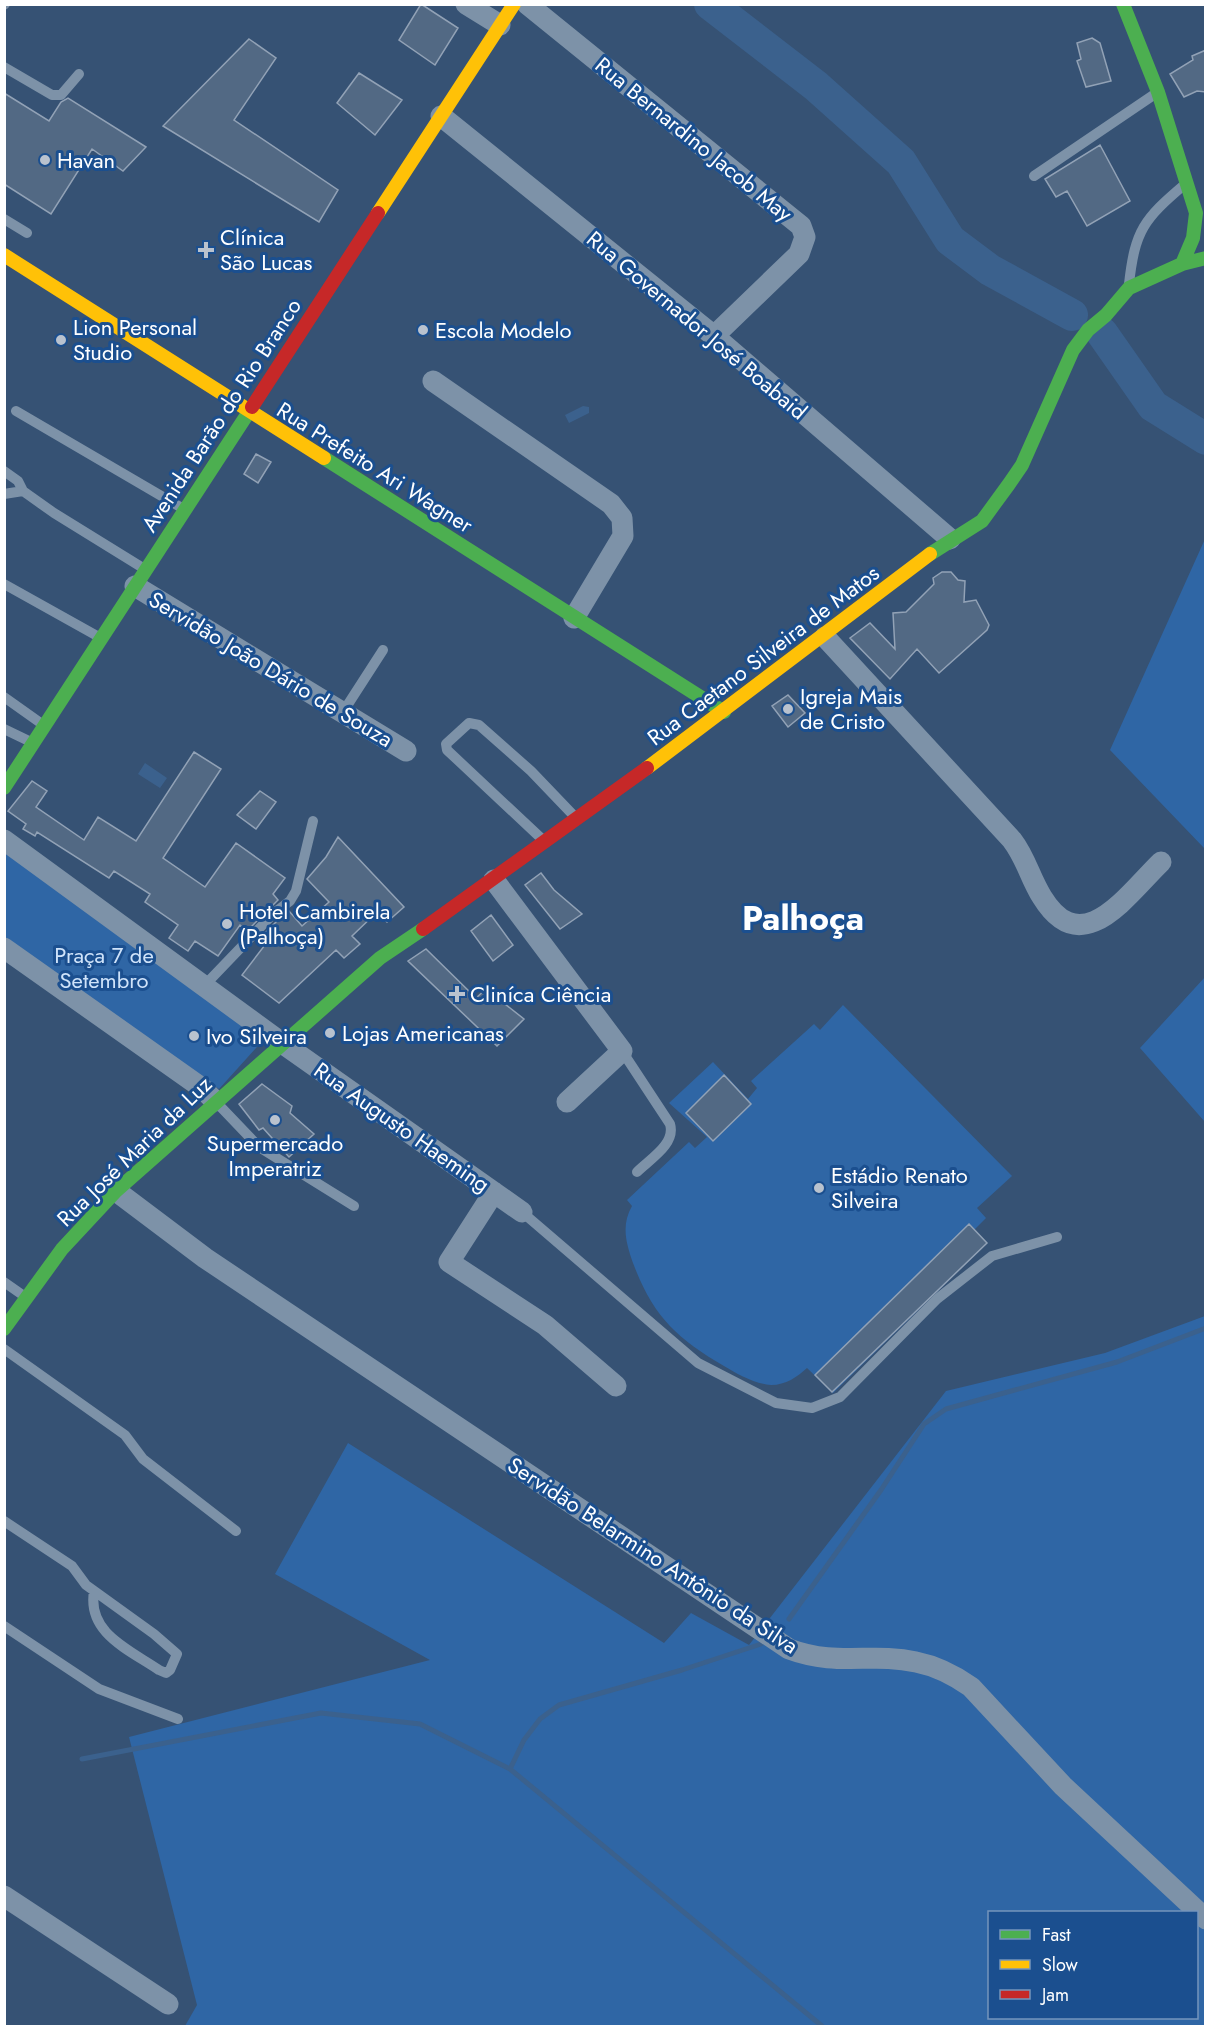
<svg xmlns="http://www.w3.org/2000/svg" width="1210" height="2031" viewBox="0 0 1210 2031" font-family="Jost,sans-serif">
<rect width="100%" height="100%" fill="#365274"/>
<!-- green -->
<path fill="#2f66a5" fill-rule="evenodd" d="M1205,539L1206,849H1205L1110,750Z
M5,852L266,1037L219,1089L5,942Z
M1205,977V1122L1140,1048Z
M843,1005L1012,1176L977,1208L986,1218L974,1230L987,1243L833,1393L807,1368C797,1377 786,1385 771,1385C755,1384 737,1374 724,1366C676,1338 653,1316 633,1263C626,1243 621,1225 632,1206L627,1200L689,1142L695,1148L707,1137L669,1103L713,1062L748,1099L757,1088L751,1081L814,1024L820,1030Z
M1205,1316V2026H185L197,2005L129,1737L430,1660L275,1574L348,1443L664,1643L691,1613L749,1645L946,1391L1105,1353ZM990,1912H1196V2018H990Z"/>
<!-- water -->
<path fill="#3b618d" d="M583,406L589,407V413L569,423L565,415Z
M145,763L167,778L160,788L138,774Z"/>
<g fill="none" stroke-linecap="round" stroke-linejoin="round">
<!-- stream -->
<path stroke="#3b618d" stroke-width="5" d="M789,1619L881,1490L924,1424L946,1409L1117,1362L1206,1328
M82,1759L321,1713L420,1724L510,1769L822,2026
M510,1769L524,1740L540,1719L559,1705L682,1670L761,1644"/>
<!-- river -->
<path stroke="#3b618d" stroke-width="32" d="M710,4L816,86L901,162L950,240L990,270L1072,315
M1102,333L1153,406L1206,439"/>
</g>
<!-- building -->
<path fill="#526984" stroke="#92a2b6" stroke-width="1.5" d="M421,4L458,28L435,65L399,40Z
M1092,38L1100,43L1111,81L1086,87L1077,61L1081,59L1077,43Z
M249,39L276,58L234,120L338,190L319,222L163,126Z
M1206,50V92L1197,91L1184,97L1170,74L1193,60L1192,56Z
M359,73L402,100L375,135L337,103Z
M4,93L49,121L61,102L68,98L146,147L123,171L92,149L51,214L4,184Z
M1100,145L1130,201L1087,226L1067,191L1056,197L1045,179Z
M256,454L271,462L258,483L244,474Z
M942,572H951L958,580L965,581L964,602L976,600L989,625L987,630L939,673L917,649L890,679L850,638L870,623L895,649L893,613L906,612L934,584L933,578Z
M788,695L805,713L788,727L772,706Z
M194,752L221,769L163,858L205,887L236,843L285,878L273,894L278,900L247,931L240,925L218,956L195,941L188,951L169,938L178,925L145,902L150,894L114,871L109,878L37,832L35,836L23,829L26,824L8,811L32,781L47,791L36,807L84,840L98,817L136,841Z
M260,791L276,802L256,829L237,815Z
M338,837L404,907L387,922L377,912L352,936L360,944L344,958L336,950L279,1003L242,975L265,945L258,940L279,919L289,911L302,926L329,902L307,879L326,857Z
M541,873L554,890L582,914L560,929L525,885Z
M491,915L513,945L493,961L471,931Z
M426,949L476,998L486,989L524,1019L497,1046L408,961Z
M724,1075L751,1104L713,1141L686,1113Z
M262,1084L292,1106L290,1113L314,1134L289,1157L263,1128L259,1130L239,1104Z
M969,1224L987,1243L832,1392L815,1375Z"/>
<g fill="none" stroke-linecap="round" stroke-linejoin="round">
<!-- lane -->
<path stroke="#7d92a8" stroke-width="10" d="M4,5L5,4
M4,67L52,95H61L79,74
M1034,176L1155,94
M4,219L27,233
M1129,284C1135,230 1144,219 1184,185
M16,411L182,508
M4,471L18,481L23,491L54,513L143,568
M4,494L23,491
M4,584L99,637
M4,697L42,724
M343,712L383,650
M4,729L31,742
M543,840L447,750L446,744L469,723L479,725L531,771L576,818
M204,986L274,913L290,901L296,891L313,821
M622,1051L670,1124C676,1144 650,1159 637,1172
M217,1103L259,1147L354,1206
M522,1212L698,1363L776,1403L812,1408L840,1397L937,1299L992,1256L1057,1237
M4,1282L24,1296
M4,1349L125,1435L143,1459L236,1531
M4,1521L72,1566L86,1585L154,1634L177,1654L170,1670L166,1673L159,1670C128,1649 87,1633 94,1591
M4,1626L99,1689L178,1719"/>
<!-- street -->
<path stroke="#7d92a8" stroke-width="21" d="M466,4L500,25
M527,4L801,226L805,237L799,254L714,336
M441,116L714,336L950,539
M433,381L611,504L622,518L623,536L574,618
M135,586L406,751
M825,637L1012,840C1026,858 1030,878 1042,897C1082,962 1126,896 1161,862
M4,840L282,1043L522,1212
M494,880L622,1051L567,1102
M4,948L202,1088L215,1101
M116,1191L205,1258L789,1649C837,1667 872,1652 916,1662C936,1666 954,1675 971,1687L1063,1786L1206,1919
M494,1192L449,1262L545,1325L616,1386
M4,1896L168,2004"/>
<!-- fast -->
<path stroke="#4caf50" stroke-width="14" d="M1123,4L1158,92L1196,213L1193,238L1182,264
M324,458L724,712
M930,554L982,521L1009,484L1022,465L1073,350L1088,330L1106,315L1129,288L1182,264L1206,258
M4,788L252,407
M4,1329L62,1249L116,1191L380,958L423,929"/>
<!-- slow -->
<path stroke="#ffc107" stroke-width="14" d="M378,213L514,4
M4,255L324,458
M647,768L930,554"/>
<!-- jam -->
<path stroke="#c62828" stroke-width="14" d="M252,407L378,213
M423,929L647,768"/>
</g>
<!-- markers -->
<g fill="#b9c2ce" stroke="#1b4f8f" stroke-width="2">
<circle cx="45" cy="160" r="6"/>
<path d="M203 241h6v6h6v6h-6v6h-6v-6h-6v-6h6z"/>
<circle cx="423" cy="330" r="6"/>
<circle cx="61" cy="340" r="6"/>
<circle cx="788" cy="709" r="6"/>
<circle cx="227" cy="924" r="6"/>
<path d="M454 985h6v6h6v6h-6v6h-6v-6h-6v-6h6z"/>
<circle cx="330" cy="1033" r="6"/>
<circle cx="194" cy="1036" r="6"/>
<circle cx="275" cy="1120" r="6"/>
<circle cx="819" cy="1188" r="6"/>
</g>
<g text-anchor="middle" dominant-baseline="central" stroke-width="6" stroke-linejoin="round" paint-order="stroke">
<!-- street labels -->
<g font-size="22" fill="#fff" stroke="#1b4f8f">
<text transform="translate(694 139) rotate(39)">Rua Bernardino Jacob May</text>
<text transform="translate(697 325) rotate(40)">Rua Governador José Boabaid</text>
<text transform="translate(221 415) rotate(-57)">Avenida Barão do Rio Branco</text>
<text transform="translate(375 467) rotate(32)">Rua Prefeito Ari Wagner</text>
<text transform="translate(763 655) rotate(-37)">Rua Caetano Silveira de Matos</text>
<text transform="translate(271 669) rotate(31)">Servidão João Dário de Souza</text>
<text transform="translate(402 1127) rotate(35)">Rua Augusto Haeming</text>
<text transform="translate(134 1151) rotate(-44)">Rua José Maria da Luz</text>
<text transform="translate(653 1555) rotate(33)">Servidão Belarmino Antônio da Silva</text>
</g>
<!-- poi labels -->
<g font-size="22" fill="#fff" stroke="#1b4f8f" text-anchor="start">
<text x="57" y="160">Havan</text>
<text x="220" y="237">Clínica<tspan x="220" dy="25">São Lucas</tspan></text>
<text x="73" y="327">Lion Personal<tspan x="73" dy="25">Studio</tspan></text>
<text x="435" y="330">Escola Modelo</text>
<text x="800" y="696">Igreja Mais<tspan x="800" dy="25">de Cristo</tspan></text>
<text x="239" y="911">Hotel Cambirela<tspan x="239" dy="25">(Palhoça)</tspan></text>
<text x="470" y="994">Cliníca Ciência</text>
<text x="342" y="1033">Lojas Americanas</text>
<text x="206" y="1036">Ivo Silveira</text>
<text x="275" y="1143" text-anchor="middle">Supermercado<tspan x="275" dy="25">Imperatriz</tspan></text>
<text x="831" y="1175">Estádio Renato<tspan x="831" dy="25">Silveira</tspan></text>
</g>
<!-- park labels -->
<g font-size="22" fill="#cfe3fa" stroke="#1b4f8f">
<text x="104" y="955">Praça 7 de<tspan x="104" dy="25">Setembro</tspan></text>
</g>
<!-- town labels -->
<g font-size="34" font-weight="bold" fill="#fff" stroke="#1b4f8f">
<text x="803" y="918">Palhoça</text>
</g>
</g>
<!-- border -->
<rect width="1210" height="2031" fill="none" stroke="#ffffff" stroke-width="12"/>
<!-- legend -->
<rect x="988" y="1911" width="210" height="108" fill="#1b4f8f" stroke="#7695bc" stroke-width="1.5"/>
<rect x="1000" y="1930" width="30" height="9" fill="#4caf50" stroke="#7695bc" stroke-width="1.5"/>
<text x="1042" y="1941" font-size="18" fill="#ffffff">Fast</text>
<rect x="1000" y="1960" width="30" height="9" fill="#ffc107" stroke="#7695bc" stroke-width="1.5"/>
<text x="1042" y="1971" font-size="18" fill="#ffffff">Slow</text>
<rect x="1000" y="1990" width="30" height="9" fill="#c62828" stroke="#7695bc" stroke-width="1.5"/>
<text x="1042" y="2001" font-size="18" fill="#ffffff">Jam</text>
</svg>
